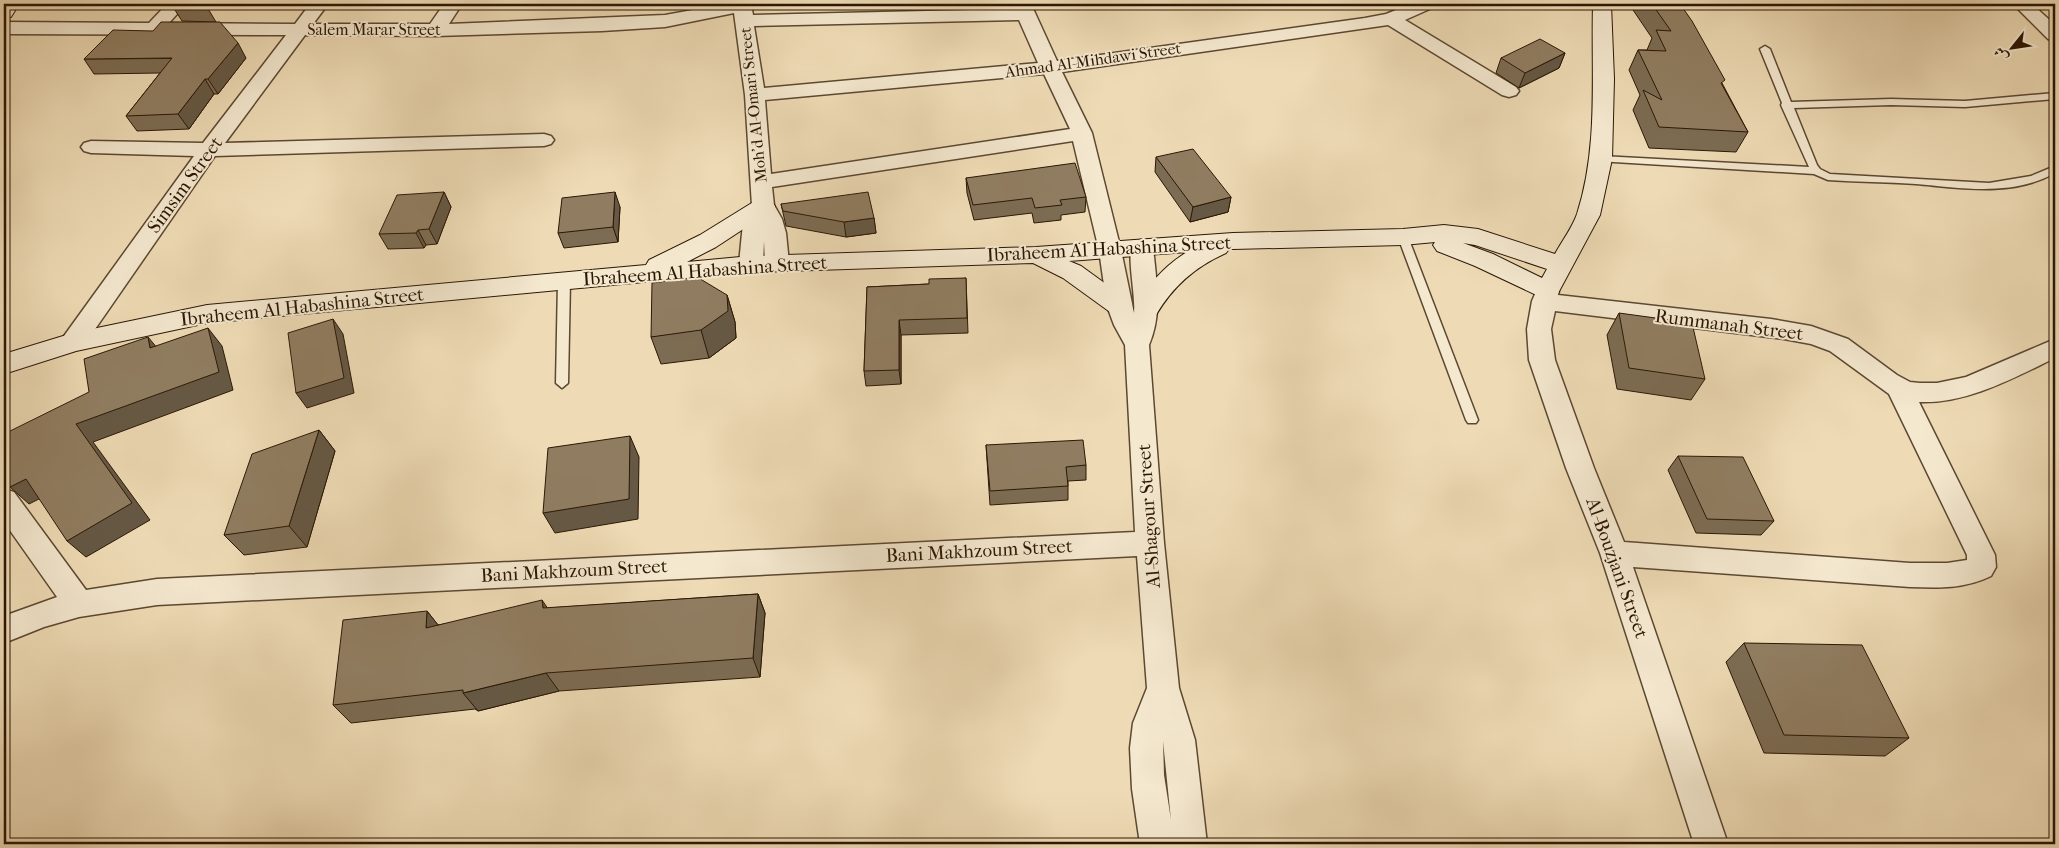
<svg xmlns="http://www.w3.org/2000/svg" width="2059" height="848" viewBox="0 0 2059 848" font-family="'IM FELL French Canon',Amiri,serif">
<rect width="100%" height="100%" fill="#eedbb5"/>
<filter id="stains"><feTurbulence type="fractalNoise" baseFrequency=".004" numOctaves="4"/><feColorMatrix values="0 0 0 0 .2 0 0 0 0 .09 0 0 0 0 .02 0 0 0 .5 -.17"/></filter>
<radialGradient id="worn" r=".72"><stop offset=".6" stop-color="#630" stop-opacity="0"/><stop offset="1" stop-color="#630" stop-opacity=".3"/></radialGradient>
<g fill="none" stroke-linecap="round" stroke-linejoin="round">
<defs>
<path id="lane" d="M1765,46L1770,49L1791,102L1891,99L1965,101L2055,93V99L1965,107L1891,105L1794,108L1817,165L1820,169L1830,174L1989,183L2031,176L2055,166V173C2012,197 1962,188 1916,184C1887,182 1857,182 1828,180L1814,174L1597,161V157L1601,156L1809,167L1781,105L1782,103L1760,49Z
M1403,233L1408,237L1478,420L1476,423H1468L1466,420L1398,237Z
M564,277L570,281L568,383L562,388L556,383L558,281Z"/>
<path id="street" d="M167,4H186L169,23L295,24L310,4H328L313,24H430L444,4H462L449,24L665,15L726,4H751L753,15L1015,9L1013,4H1031L1057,61L1365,18L1386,14L1411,4H1435L1432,8L1405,20L1516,87L1519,91L1516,95L1509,97L1502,95L1388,25L1062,72L1092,133L1121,250L1134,313C1136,296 1126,253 1133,243L1141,240L1149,243C1154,250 1154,257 1155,266C1158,294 1160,319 1149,345L1164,543L1179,688L1195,740L1207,844H1140L1132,789L1130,748L1133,723L1147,688L1137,556L157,605L79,617L44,627L4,643V616L57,597L4,522V489L14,492L86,590L157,579L1135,532L1125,345L1114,325L1107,306L1099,250L1073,141L772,187L774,205L782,219L786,233L789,263L785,269L777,271L769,269L765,263L764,241L763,264L759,270L751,272L743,270L739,264L743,223L752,206L745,95L734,13L665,27L602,31L436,36L305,35L225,143L544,134L551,136L554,140L551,144L544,146L215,156L82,348L73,351L64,348L61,342L64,336L194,156L91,153L84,151L81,147L84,143L91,141L203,143L286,35L4,34V22L149,23ZM1019,20L1038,63L764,88L754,26ZM1044,74L1070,129L771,174L765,100ZM1163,741L1171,820L1164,775Z
M2013,4H2032L2055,25V41L2048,39Z
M1547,283L1555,285L1559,291L1558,295L1771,319L1811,326L1848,339L1897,375L1910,382L1920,383H1937L1966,377L2055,339V358C2013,378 1967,404 1919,402L1995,555L1996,567L1991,576C1965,589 1939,588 1910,587L1633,567L1728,844H1694L1600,553L1566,468L1529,360L1527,329L1532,301L1539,285ZM1555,311L1784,339L1811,344L1830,351L1889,394L1967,555V560L1947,563H1910L1624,542L1594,468L1555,360L1551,329Z"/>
<path id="secondary" d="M4,4H19L11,17L4,19Z
M1593,4H1611L1614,79L1612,159L1600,215L1556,297L1547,300L1475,266L1437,251L1433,245L1435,242L1403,245L1233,249H1229L1226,253C1195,267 1173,286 1156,315L1147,318L1138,315L1134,309C1148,285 1163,267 1187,252L1069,261L1081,266L1128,300L1132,306L1128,312L1119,315L1110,312L1063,278L1033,263L751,272L207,323L76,351L4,374V354L73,333L207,305L646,265L649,260L700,235L755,201L763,199L771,201L775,206L771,211L716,247L687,262L751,256L1036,247L1233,233L1403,229L1444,225L1478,229L1555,254C1562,241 1572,228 1577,214C1599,146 1591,74 1593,4ZM1463,243L1475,245L1547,269L1542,278L1493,254Z"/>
</defs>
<!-- lane casing -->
<use href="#lane" stroke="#5c4831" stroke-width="3"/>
<!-- street casing -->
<use href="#street" stroke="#5c4831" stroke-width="3"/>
<!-- secondary casing -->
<use href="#secondary" stroke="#2b1705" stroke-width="2"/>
<!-- lane -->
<use href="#lane" fill="#f4e8cf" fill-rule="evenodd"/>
<!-- street -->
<use href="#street" fill="#f4e8cf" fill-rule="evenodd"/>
<!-- secondary -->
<use href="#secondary" fill="#f4e8cf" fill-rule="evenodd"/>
</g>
<!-- wall -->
<path fill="#7c6c53" stroke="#2b1705" d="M1629,4H1680L1748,132L1736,152L1649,148L1633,110L1640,95L1629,70L1638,50H1647L1652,38Z
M173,7H207L216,22L182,21Z
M1565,53L1559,68L1519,88L1496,73L1501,58Z
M246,58L218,94H214L189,129L137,131L126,116L160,73L94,74L84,59Z
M1156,157L1231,197L1228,212L1190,222L1155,172Z
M966,178L1086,197L1085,212L1061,215V220L1034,223L1032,213L974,220L967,193Z
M444,192L451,207L437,244L426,245L424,248L388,249L379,234Z
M781,204L874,218L876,233L846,237L786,226Z
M620,207L618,242L564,248L558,233Z
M966,278L968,333L901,335V384L866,386L864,371L867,287L929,284Z
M727,295L735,322L736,338L709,358L661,364L651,337Z
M1619,313L1705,379L1691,400L1617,389L1607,335Z
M319,430L335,451L307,547L244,555L224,535Z
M986,445L1086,465V480L1068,481V500L990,505Z
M1678,456L1774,521L1761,535L1696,533L1668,470Z
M758,594L765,613L760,677L559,691L478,711L475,709L351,723L333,705L427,611L438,625L548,608Z
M1744,643L1909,738L1885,756L1764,753L1726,662Z"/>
<!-- shaded-wall -->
<path fill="#655844" stroke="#2b1705" d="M238,43L246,58L218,94L208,79Z
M1565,53L1559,68L1519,88L1525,73Z
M205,79L214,94L189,129L178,114Z
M444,192L451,207L437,244L429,229Z
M615,192L620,207L618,242L613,227Z
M1231,197L1228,212L1190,222L1193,207Z
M874,218L876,233L846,237L844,222Z
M418,230L426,245L424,248L416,233Z
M727,295L735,322L736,338L709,358L701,330Z
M333,319L343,334L354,393L307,408L296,393Z
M899,320L901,335V384L899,370Z
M208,328L222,346L233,390L93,442L150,520L86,557L67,541L76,424Z
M148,337L163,355L150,348Z
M319,430L335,451L307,547L289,526Z
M630,436L639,457L638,519L555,533L543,513Z
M26,479L45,496L29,504L10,487Z
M758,594L765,613L760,677L753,658Z
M542,600L555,619L543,608Z
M427,611L442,630L426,628Z
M546,673L559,691L478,711L463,693Z"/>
<!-- building -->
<path fill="#907d61" stroke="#2b1705" d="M176,4H204L207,7H173Z
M1652,4H1680L1692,21L1725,80L1721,83L1748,132L1659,127L1643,90L1662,100L1638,50L1666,51L1656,30L1671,31Z
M161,22H220L238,43L208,79H205L178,114L126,116L172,58L84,59L113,30L153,31Z
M1540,39L1565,53L1525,73L1501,58Z
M1193,149L1231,197L1193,207L1156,157Z
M1075,163L1086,197L1060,200L1062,205L1035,208L1032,198L973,205L966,178Z
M444,192L429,229L418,230L416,233L379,234L397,195Z
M615,192L613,227L558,233L562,198Z
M868,192L874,218L844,222L783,211L781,204Z
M697,277L727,295L728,311L701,330L651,337L652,283Z
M966,278L967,318L899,320V370L864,371L867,287L929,284V279Z
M1619,313L1692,323L1705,379L1629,368Z
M333,319L344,378L296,393L288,333Z
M208,328L219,372L76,424L132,503L67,541L26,479L10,487L4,476V434L89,392L84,359L148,337L150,348Z
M319,430L289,526L224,535L252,454Z
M630,436L629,499L543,513L548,448Z
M1083,440L1086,465L1066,467L1068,486L990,491L986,445Z
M1678,456L1743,457L1774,521L1707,519Z
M758,594L753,658L546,673L463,693V690L333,705L343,620L427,611L426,628L542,600L543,608Z
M1744,643L1862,645L1909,738L1784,735Z"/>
<g text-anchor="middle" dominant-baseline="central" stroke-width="4" stroke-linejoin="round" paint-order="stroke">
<!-- far-street labels -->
<g font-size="16" fill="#2b1705" stroke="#f4e8cf">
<text x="374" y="29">Salem Marar Street</text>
<text transform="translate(1093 60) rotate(-8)">Ahmad Al-Mihdawi Street</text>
<text transform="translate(753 105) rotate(-96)">Moh’d Al-Omari Street</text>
</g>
<!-- street labels -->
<g font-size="19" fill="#2b1705" stroke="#f4e8cf">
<text transform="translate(185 185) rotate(-54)">Simsim Street</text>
<text transform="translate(1109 249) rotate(-3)">Ibraheem Al Habashina Street</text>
<text transform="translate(705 271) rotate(-4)">Ibraheem Al Habashina Street</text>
<text transform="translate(302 307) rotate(-6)">Ibraheem Al Habashina Street</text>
<text transform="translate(1729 325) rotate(7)">Rummanah Street</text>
<text transform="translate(1149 516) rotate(-94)">Al-Shagour Street</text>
<text transform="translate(979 551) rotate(-3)">Bani Makhzoum Street</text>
<text transform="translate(1617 568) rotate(70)">Al-Bouzjani Street</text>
<text transform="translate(574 571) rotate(-3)">Bani Makhzoum Street</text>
</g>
</g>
<!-- margin -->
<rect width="2059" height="848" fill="none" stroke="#eedbb5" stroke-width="20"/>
<rect x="5" y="5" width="2049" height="838" fill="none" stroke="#2b1705" stroke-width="2.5"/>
<rect x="10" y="10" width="2039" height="828" fill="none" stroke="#2b1705"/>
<!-- north arrow -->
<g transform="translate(2012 48) rotate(240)" stroke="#f4e8cf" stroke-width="4" paint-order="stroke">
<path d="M0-4L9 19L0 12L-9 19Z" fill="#2b1705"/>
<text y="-8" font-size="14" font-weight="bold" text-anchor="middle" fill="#2b1705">ش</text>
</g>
<rect width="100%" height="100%" filter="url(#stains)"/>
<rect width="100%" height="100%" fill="url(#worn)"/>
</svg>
